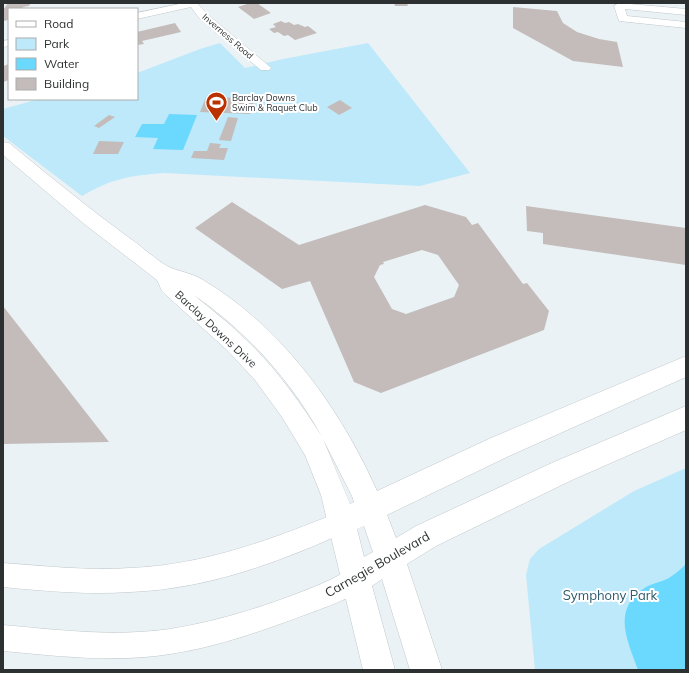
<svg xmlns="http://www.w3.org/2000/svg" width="689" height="673" viewBox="0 0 689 673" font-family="Mulish,sans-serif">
<rect width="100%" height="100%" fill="#ebf2f5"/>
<!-- green -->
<path fill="#bde9fa" d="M220,43L245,68L283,59L368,43L470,173L420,186L164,173C129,176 113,178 82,196L3,136V109L39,99H137V73L200,49Z
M686,468V670H535L526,575L530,559L539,549L634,491Z"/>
<!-- water -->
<path fill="#6bd8fe" d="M169,114L197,115L183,150L153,149L158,138L135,137L142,124H164Z
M686,564V670H638C627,639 611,609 646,587C653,583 662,582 669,578C675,574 681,569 686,564Z"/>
<!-- building -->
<path fill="#c3bcba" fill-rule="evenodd" d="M8,3H31L29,6L23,7L22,9H9V20L3,21V10Z
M250,3H257L271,13L254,19L238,7Z
M394,3H407L408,6H395Z
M513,7L557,11L563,23L577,32L599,39L617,42L623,67L573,61L513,28Z
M281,21L285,23L289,22L294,25L298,24L305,27L308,26L317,33L295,40L288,35L284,36L278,32L274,33L269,29L276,27L273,24Z
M175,23L181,32L142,41L144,44L137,45V32Z
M9,64V80L3,82V66Z
M206,97L246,98L255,99L250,114L200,112Z
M340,100L352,108L339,115L327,107Z
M109,115L115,117L99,128L94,126Z
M228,117L238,118L231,141L219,140Z
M99,141L124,142L118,154H93Z
M210,143L221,144L219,148H228L224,160L191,158L194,151H207Z
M232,202L299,245L425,205L466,217L472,225L478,223L523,284L527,283L549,311L544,330L381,393L354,382L310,281L282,289L195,228ZM422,250L438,255L459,285L454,297L406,314L392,309L374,277L380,265L384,264L383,262Z
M526,206L686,228V265L543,244V233L527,231Z
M3,306L109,442L3,444Z"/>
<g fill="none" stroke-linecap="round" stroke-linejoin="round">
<defs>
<path id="minor" d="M184,3H197L207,14L269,66L271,68L269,70H261L199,18L191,7L137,19V13Z
M619,3L686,9V15L625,9L627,16L686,22V28L619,21L614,6Z
M9,40V46L3,47V41Z
M342,511L350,514L353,522L350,530C280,562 208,589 130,592C88,595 45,591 3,587V563C45,566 88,571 130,568C205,565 273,539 342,511Z
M356,567L365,570L368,579C367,581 366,586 365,587C357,596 321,609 310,613C264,630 218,647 170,654C115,663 58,656 3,651V625C58,630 114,637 170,629C221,621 273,604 321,584C333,579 344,572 356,567Z"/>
<path id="tertiary" d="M3,142L9,143C48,175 87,207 128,237C140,245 157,261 169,267C180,272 192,273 203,280C282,327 340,408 377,491L491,438L686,356V377L509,456L387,515L396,538L416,526L554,462L686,406V430L572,480L436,546L407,564L442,670H410L382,579L372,586L395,670H363L321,495L305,455L282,417L255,380L227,350L166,295L162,291L157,280L83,223L3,155ZM194,295C247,332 291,380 322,437C299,400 274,366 243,337C228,322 210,309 194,295ZM323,439L352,496L354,502L350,504ZM364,526L373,552L364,557L357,529Z"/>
</defs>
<!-- minor casing -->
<use href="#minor" stroke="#c1c8cb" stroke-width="1"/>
<!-- tertiary casing -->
<use href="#tertiary" stroke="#c1c8cb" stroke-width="1"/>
<!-- minor -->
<use href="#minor" fill="#fff" fill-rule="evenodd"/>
<!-- tertiary -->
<use href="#tertiary" fill="#fff" fill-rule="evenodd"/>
</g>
<!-- icons -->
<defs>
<symbol id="stadium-pin" viewBox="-11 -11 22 30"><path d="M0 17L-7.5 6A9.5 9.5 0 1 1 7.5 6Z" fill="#ba3200" stroke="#fff"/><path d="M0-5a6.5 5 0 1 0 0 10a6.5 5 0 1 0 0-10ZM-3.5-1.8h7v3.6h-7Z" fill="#fff"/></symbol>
</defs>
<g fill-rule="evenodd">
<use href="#stadium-pin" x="204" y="90" width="25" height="34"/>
</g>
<g text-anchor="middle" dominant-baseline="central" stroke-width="4" stroke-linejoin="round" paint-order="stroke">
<!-- far-street labels -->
<g font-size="9" fill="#2d3031" stroke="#fff">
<text transform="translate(228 36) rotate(41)">Inverness Road</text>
</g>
<!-- far-poi labels -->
<g font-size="9" fill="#2d3031" stroke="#fff" text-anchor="start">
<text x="232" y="97">Barclay Downs<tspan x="232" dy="10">Swim &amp; Raquet Club</tspan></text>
</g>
<!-- street labels -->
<g font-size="11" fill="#2d3031" stroke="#fff">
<text transform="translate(216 329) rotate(43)">Barclay Downs Drive</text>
</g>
<!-- near-street labels -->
<g font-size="13" fill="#2d3031" stroke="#fff">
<text transform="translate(377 564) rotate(-30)">Carnegie Boulevard</text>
</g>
<!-- near-park labels -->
<g font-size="13" fill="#2d5b6c" stroke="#fff">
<text x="610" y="595">Symphony Park</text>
</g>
</g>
<!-- border -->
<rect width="689" height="673" fill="none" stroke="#2d3031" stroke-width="8"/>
<!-- legend -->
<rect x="8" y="8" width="130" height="92" fill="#ffffff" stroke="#abacad"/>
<rect x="16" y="21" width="20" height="6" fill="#ffffff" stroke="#abacad"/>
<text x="44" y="28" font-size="12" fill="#2d3031">Road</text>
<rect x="16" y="38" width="20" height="12" fill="#bde9fa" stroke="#abacad"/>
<text x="44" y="48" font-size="12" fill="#2d3031">Park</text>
<rect x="16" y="58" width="20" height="12" fill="#6bd8fe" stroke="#abacad"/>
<text x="44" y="68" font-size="12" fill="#2d3031">Water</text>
<rect x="16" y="78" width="20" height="12" fill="#c3bcba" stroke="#abacad"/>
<text x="44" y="88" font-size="12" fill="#2d3031">Building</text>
</svg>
